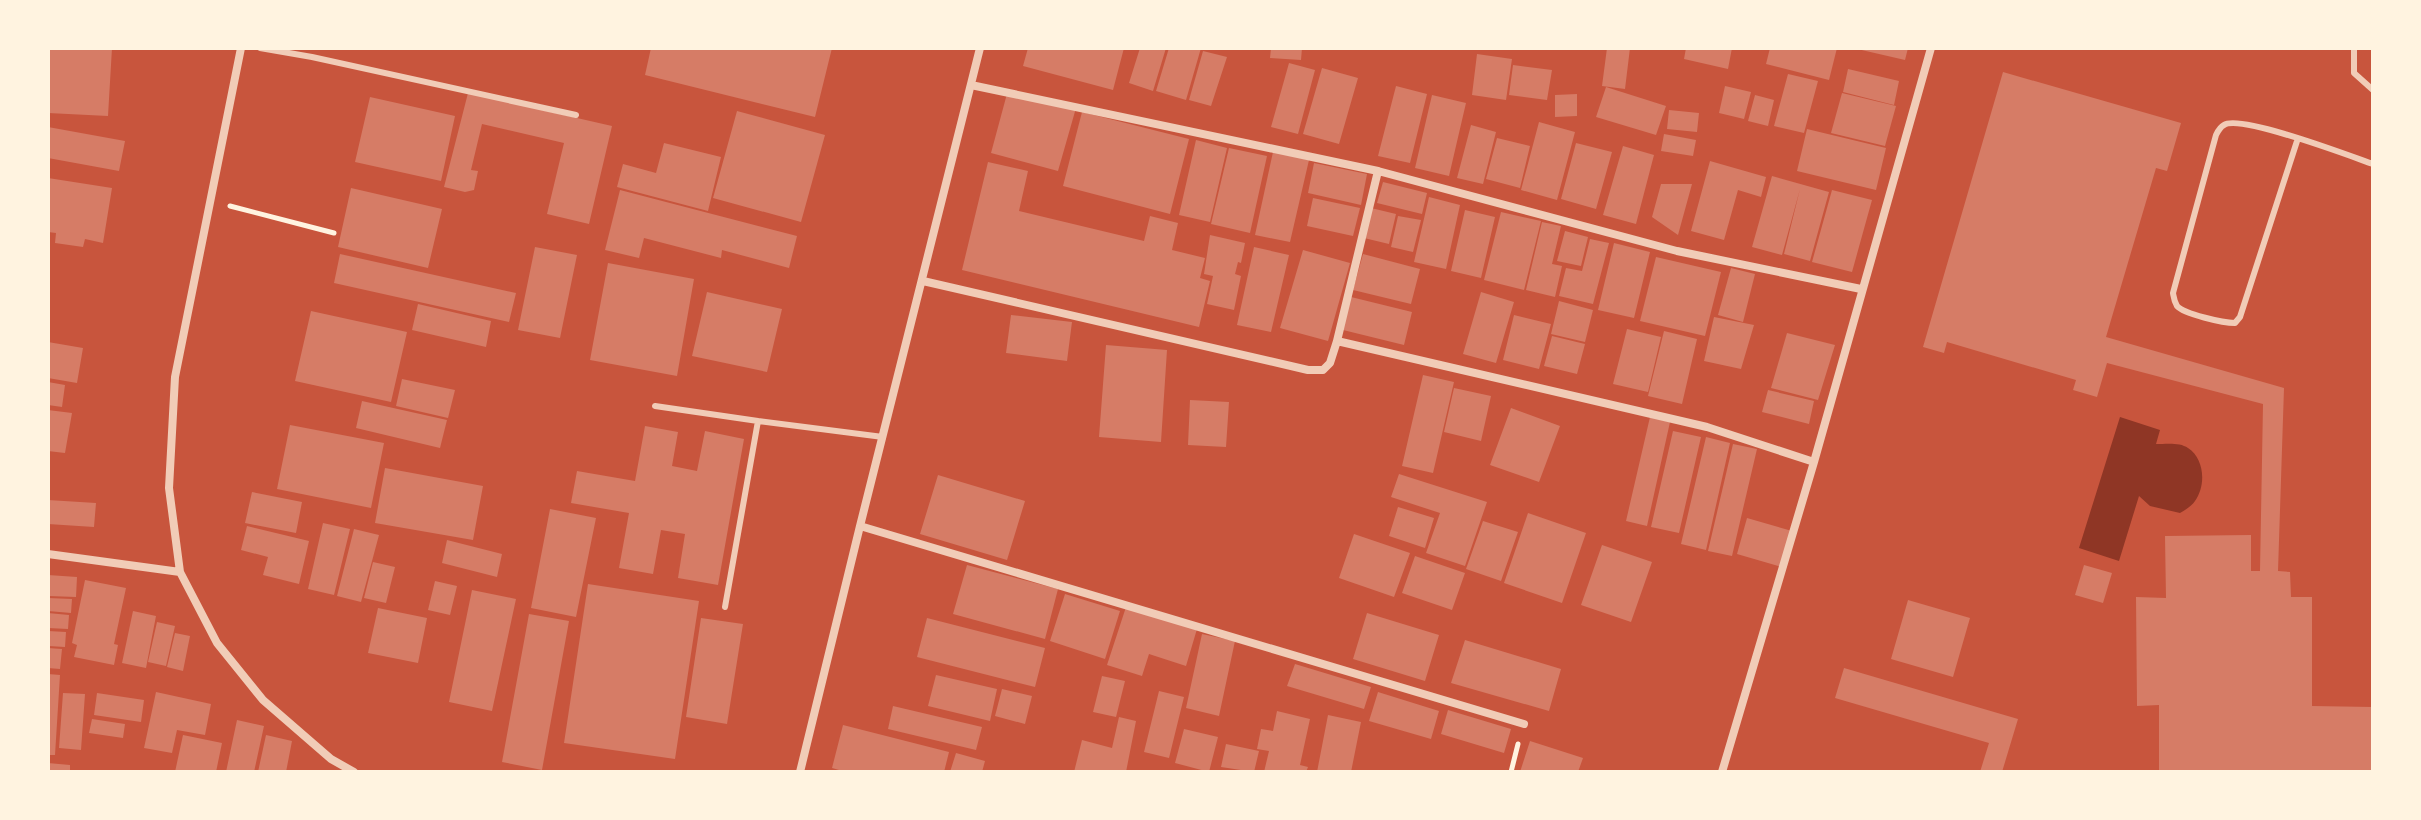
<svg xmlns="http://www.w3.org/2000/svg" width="2421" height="820" viewBox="0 0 2421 820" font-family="Montserrat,sans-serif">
<rect width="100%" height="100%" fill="#c8553d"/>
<!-- water -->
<path fill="#8f3625" d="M2120,417L2160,430L2156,444C2166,444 2180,442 2188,448C2205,459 2206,486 2195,501C2192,506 2185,510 2180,513L2150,506L2139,496L2119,561L2079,548Z"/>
<!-- building -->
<path fill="#d67c66" d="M48,48H112L108,116L48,113Z
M651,48H832L815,117L645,75Z
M1028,48H1124L1113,90L1023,66Z
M1140,48H1166L1153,91L1129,83Z
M1169,48H1201L1186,100L1156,91Z
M1271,48H1302L1301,60L1270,58Z
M1607,48H1630L1625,89L1602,86Z
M1686,48H1732L1728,69L1684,59Z
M1770,48L1797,49L1837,48L1829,80L1766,64Z
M1853,48H1908L1905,60Z
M1203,51L1227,57L1211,106L1189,100Z
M1477,54L1512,59L1506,100L1472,95Z
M1289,63L1315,70L1298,134L1271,127Z
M1513,65L1552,70L1547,100L1509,95Z
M1322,68L1358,78L1339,144L1303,134Z
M1848,69L1899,81L1894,105L1843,92Z
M2003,72L2181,123L2167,171L2156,168L2106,337L2284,388L2278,571L2290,572L2291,597H2312V706L2373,707V772H2159V705L2137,706L2136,597L2166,598L2165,536L2251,535V571H2260L2263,404L2107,363L2097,397L2073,390L2076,380L1947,342L1944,353L1923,347Z
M1788,74L1818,81L1804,133L1774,126Z
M1396,86L1427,94L1410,163L1378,156Z
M1725,86L1751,92L1744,119L1719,113Z
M1606,87L1666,106L1656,135L1596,117Z
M1008,90L1076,108L1058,171L991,153Z
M468,93L612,126L589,224L547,214L564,143L482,124L471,170L478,171L474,190L465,192L444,187Z
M1842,93L1896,106L1885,146L1831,133Z
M1577,94V116L1555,117V95Z
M1432,95L1466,103L1449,176L1415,168Z
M1755,95L1774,100L1768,126L1748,121Z
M370,97L455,116L441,181L355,162Z
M1669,110L1699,113L1697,132L1667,129Z
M737,111L825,135L801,222L713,198Z
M1082,112L1189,139L1170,214L1063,186Z
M1539,122L1575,132L1557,200L1521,190Z
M1471,125L1496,132L1483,184L1457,178Z
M48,127L125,141L119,171L48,158Z
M1807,129L1886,148L1876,190L1797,171Z
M1664,134L1696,140L1693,156L1661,151Z
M1497,138L1530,146L1520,188L1486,179Z
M1196,140L1227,148L1210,222L1179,215Z
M664,143L721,157L708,211L617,187L623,164L656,173Z
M1576,143L1612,152L1596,209L1561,199Z
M1623,146L1654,155L1636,224L1603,215Z
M1229,148L1267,156L1250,233L1211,224Z
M1273,152L1309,160L1290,242L1255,235Z
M1710,161L1766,177L1761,197L1738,190L1724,240L1691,231Z
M988,162L1028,171L1019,211L1144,241L1150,216L1178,223L1172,250L1205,258L1200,278L1210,281L1199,327L962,270Z
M1314,163L1367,174L1361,205L1308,193Z
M1772,176L1829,192L1810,261L1784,254L1800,189L1782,255L1752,247Z
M48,178L112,188L103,243L85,239L83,247L55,243L56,233L48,232Z
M1383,182L1427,193L1422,214L1377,203Z
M1661,184H1692L1678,235L1652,217Z
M351,188L442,209L428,268L338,247Z
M620,190L797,236L789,268L722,250L721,258L644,238L639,258L605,250Z
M1832,190L1872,200L1852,272L1812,262Z
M1429,197L1460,205L1446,269L1414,262Z
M1313,198L1360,208L1353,236L1307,226Z
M1371,208L1396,214L1389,244L1364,238Z
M1465,210L1495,217L1481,278L1451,271Z
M1501,212L1541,221L1524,290L1484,280Z
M1398,216L1421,220L1413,252L1391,247Z
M1542,222L1561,226L1552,264L1562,266L1555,297L1526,290Z
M1565,231L1588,237L1581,266L1557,261Z
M1210,235L1245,243L1241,263L1238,262L1235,274L1241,276L1234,310L1207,304L1213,276L1204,274Z
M1590,239L1609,243L1593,304L1559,296L1566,268L1582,271Z
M1614,243L1650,252L1634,318L1598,310Z
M535,247L577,255L560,338L518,330Z
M1254,247L1289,255L1271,332L1237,325Z
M1303,250L1350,263L1328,341L1280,328Z
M340,254L516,293L509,322L334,283Z
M1363,254L1420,269L1411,304L1353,290Z
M1656,257L1721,272L1705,336L1640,321Z
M608,263L694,279L677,376L590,360Z
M1731,268L1755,274L1743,322L1718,315Z
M707,292L782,309L767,372L692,356Z
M1481,292L1514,302L1496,363L1463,354Z
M1351,297L1412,312L1404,345L1343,330Z
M1559,301L1593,310L1585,342L1551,334Z
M418,304L491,321L486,347L412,330Z
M311,311L407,332L391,402L295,381Z
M1011,315L1072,322L1067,361L1006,353Z
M1514,315L1551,324L1539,369L1503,360Z
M1714,317L1754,325L1741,369L1704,361Z
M1627,329L1661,337L1648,392L1613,384Z
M1664,331L1697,339L1682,404L1648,396Z
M1787,333L1835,345L1818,400L1771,388Z
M1552,336L1585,344L1577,374L1544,366Z
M48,342L83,348L77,383L48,378Z
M1106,345L1167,350L1161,442L1099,437Z
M1423,375L1454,382L1433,473L1402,466Z
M402,379L455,390L448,418L396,406Z
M48,382L65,385L62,407L48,405Z
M1454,388L1491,396L1481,441L1444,432Z
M1768,390L1814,401L1809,424L1762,412Z
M1190,400L1229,402L1226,447L1188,445Z
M362,401L447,420L440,448L356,428Z
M1511,408L1560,426L1539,482L1490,465Z
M48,410L72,413L65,453L48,451Z
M1650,417L1670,422L1647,526L1626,521Z
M290,425L384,443L371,508L277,489Z
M645,426L678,432L672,466L697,471L705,431L744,439L718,585L678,578L685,534L661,530L653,574L619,568L629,513L571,503L577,471L635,481Z
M1673,431L1701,437L1679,533L1651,527Z
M1706,437L1730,443L1706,550L1681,544Z
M1733,444L1757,449L1732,556L1708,551Z
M385,468L483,486L473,540L375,523Z
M1399,474L1487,502L1465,566L1426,553L1440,513L1391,497Z
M938,475L1025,501L1007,560L920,534Z
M252,492L302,502L296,533L245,523Z
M48,500L96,503L94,527L48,524Z
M1398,507L1434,518L1425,548L1389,536Z
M550,509L596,518L576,617L531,608Z
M1528,513L1586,533L1562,603L1504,583Z
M1747,518L1792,531L1782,567L1737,554Z
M1483,521L1518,532L1501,581L1466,569Z
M323,523L350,529L334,595L308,589Z
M247,526L309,541L299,584L263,575L268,557L241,550Z
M354,529L379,535L361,602L337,596Z
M1354,534L1410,553L1394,597L1339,578Z
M447,540L502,554L497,577L442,563Z
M1602,545L1652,562L1631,622L1581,605Z
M1415,556L1465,573L1452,610L1402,593Z
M373,562L395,567L386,603L364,598Z
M967,565L1058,589L1045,639L953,614Z
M2084,565L2112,573L2103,603L2075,595Z
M48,575L77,577L76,597L48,596Z
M85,580L126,588L114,644L118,645L114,665L74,657L77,645L72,643Z
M435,581L457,586L450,615L428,610Z
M588,584L699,601L675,759L564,743Z
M472,590L516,599L492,711L449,702Z
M1065,594L1120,611L1105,659L1050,641Z
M48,598L72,599L71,613L48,611Z
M1908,600L1970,618L1953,677L1891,659Z
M1126,607L1197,629L1186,666L1149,654L1142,676L1107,665Z
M378,608L427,618L418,663L368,653Z
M133,611L156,616L146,668L122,663Z
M48,613L69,615L68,629L48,628Z
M1367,613L1439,635L1425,681L1353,659Z
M529,614L569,621L542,770L502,762Z
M701,618L743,624L727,724L686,717Z
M927,618L1045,648L1035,687L917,657Z
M157,622L175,626L166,666L148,662Z
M48,631L66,632L65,647L48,646Z
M175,633L190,636L183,671L167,667Z
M1202,634L1235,641L1219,716L1186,708Z
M1465,640L1561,669L1549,711L1451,683Z
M48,648L62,649L60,669L48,668Z
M1295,664L1371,687L1364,709L1287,686Z
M1844,668L2018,719L2002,772H1980L1989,743L1835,698Z
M48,674L60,675L55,755H48Z
M936,675L997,689L990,721L928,706Z
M1102,676L1125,681L1116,717L1093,712Z
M1002,689L1032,696L1025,724L995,716Z
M1159,691L1184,697L1169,758L1144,752Z
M156,692L211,704L205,735L177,730L172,753L144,748Z
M1378,692L1439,711L1431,739L1369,721Z
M63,693L85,694L81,750L59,748Z
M97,693L144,700L141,722L94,715Z
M893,706L982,727L976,750L888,729Z
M1448,710L1511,729L1504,753L1441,734Z
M1277,711L1310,719L1300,765L1308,767L1306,772H1264L1269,751L1257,749L1261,729L1273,731Z
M1328,715L1361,722L1351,772H1317Z
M1119,717L1136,721L1126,772H1074L1082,740L1112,748Z
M92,719L125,724L123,738L89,733Z
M237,720L264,726L254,772H226Z
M843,725L949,752L944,772H846L832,768Z
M1184,729L1218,737L1209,772L1175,763Z
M183,735L222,743L216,772H175Z
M266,735L292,741L286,772H258Z
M1530,741L1583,758L1578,772H1520Z
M1226,744L1259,751L1254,772L1221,767Z
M956,753L985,761L982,772H950Z
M48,763L70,765V772H48Z"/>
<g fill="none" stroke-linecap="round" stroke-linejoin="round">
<!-- path -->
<path stroke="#fff3e0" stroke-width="5" d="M230,206L334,233
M1511,772L1518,744"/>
<!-- service -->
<path stroke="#f1ccb7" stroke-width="6" d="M260,48L312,57L576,115
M2354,48V73L2373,90
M2298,138L2240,317L2235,323C2223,323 2184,314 2177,306C2174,301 2174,299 2173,293L2216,135C2218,131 2220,127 2224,125C2240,114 2350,156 2373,164
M655,406L758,421
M725,607L758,421L883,437"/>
<!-- minor -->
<path stroke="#f1ccb7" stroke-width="8" d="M241,48L175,377L169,488L180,572L217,643L263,700L331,759L354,772
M971,85L1378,171L1677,251L1861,289
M923,281L1308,370H1323L1330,363L1337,341L1707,427L1814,462
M1337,341L1378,171
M860,526L1524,724
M48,554L180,572
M800,772L860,526L980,48
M1722,772L1814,462L1931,48"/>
</g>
<!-- border -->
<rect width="2421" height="820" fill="none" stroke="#fff3e0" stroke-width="100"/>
</svg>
